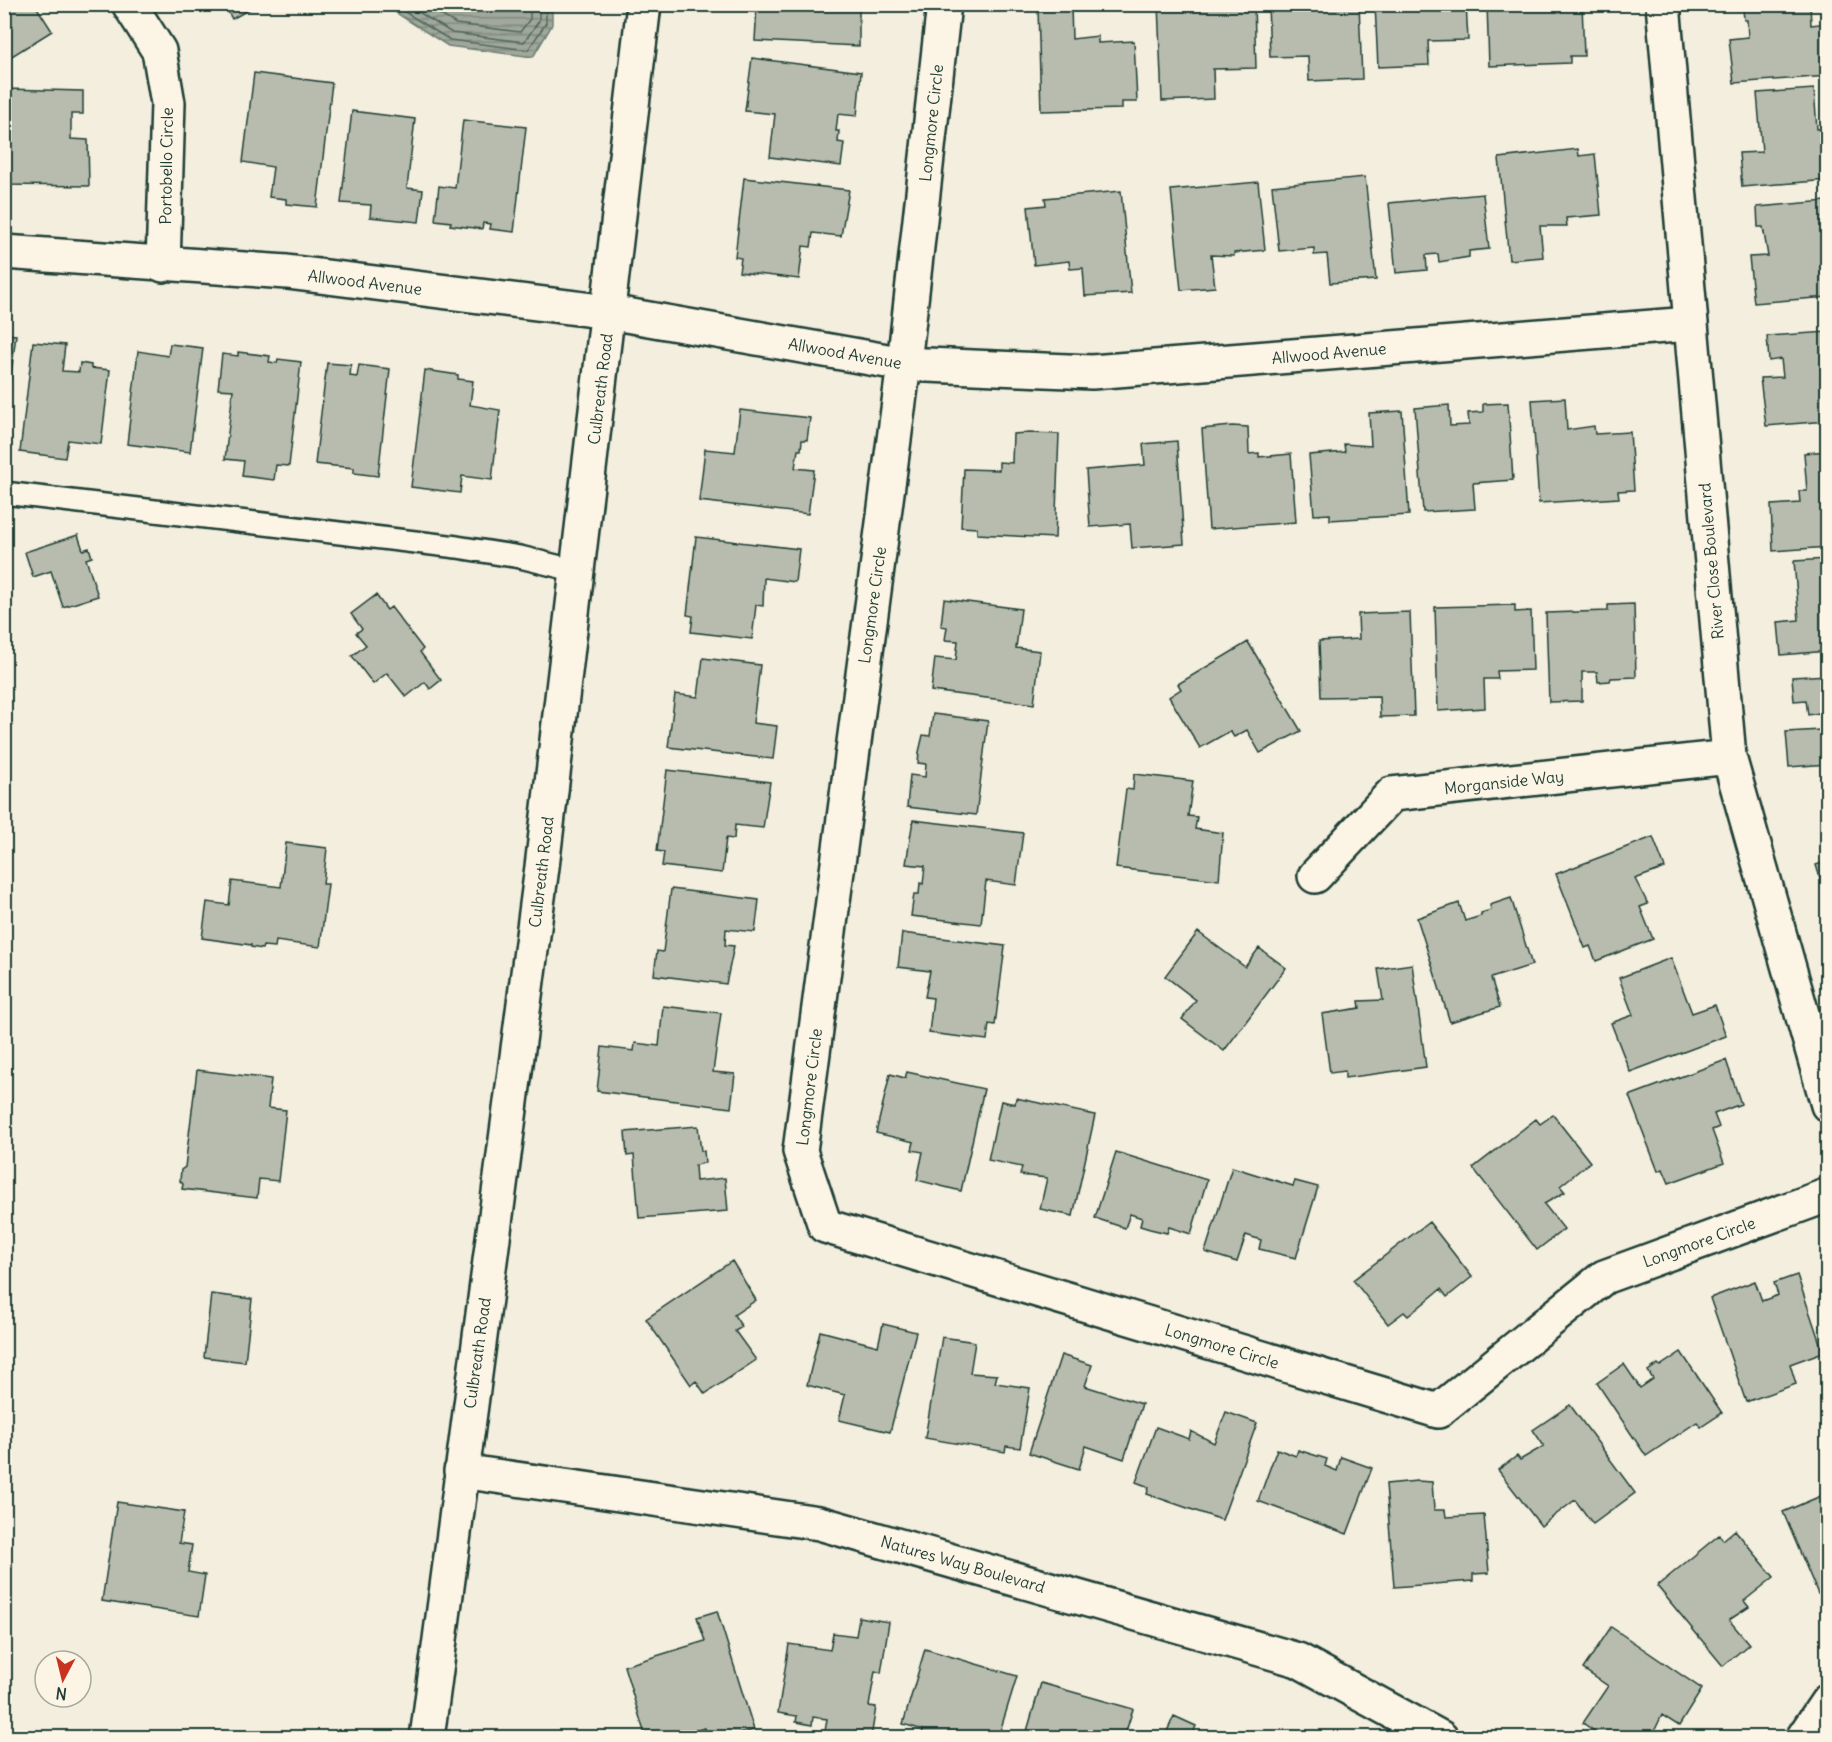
<svg xmlns="http://www.w3.org/2000/svg" width="1832" height="1742" viewBox="0 0 1832 1742" font-family="Delius,sans-serif">
<defs>
<pattern id="water-rules" width="6" height="5" patternUnits="userSpaceOnUse" patternTransform="scale(1.5)"><rect width="6" height="5" fill="#a0a89b"/><path d="M0 2.5h6" fill="none" stroke="#828a7f"/></pattern>
</defs>
<rect width="100%" height="100%" fill="#f3eede"/>
<filter id="ink" filterUnits="userSpaceOnUse"><feTurbulence type="fractalNoise" baseFrequency=".0167" numOctaves="2"/><feDisplacementMap in="SourceGraphic" scale="12" xChannelSelector="R" yChannelSelector="G"/><feConvolveMatrix kernelMatrix="1 2 1 2 8 2 1 2 1" color-interpolation-filters="sRGB"/></filter>
<g filter="url(#ink)">
<!-- water -->
<path fill="url(#water-rules)" stroke="#6c7d72" stroke-width="1.5" d="M384,5H552V25L533,57L448,46Z"/>
<g fill="none" stroke-linecap="round" stroke-linejoin="round">
<!-- shore -->
<path stroke="#53685d" stroke-width="1.5" d="M392,4L450,40L528,50L546,23V4
M406,4L452,33L524,42L539,21V4
M423,4L456,24L520,32L530,19V4"/>
</g>
<!-- building -->
<path fill="#b8bcae" stroke="#1f3d34" stroke-width="1.5" d="M4,4L36,6L52,31L4,61Z
M224,4H259L232,19Z
M757,4H859V46L755,41Z
M1158,4H1203V7L1254,4L1256,68L1213,69L1214,99L1162,101Z
M1268,4H1359L1362,79L1309,81L1308,56L1270,57Z
M1375,4H1466L1468,40L1428,41L1429,65L1378,67Z
M1487,4H1582L1584,56H1570V63L1489,66Z
M1738,4H1810L1811,25L1828,23V76L1734,83L1729,39L1748,37L1747,20H1744L1743,9L1738,10Z
M1071,7L1072,39L1098,36V43L1134,41L1137,102H1122V109L1041,111L1038,8Z
M752,58L861,72L857,116L838,114L836,131H839L838,142L844,143L841,166L770,157L775,114L745,111Z
M254,73L332,83L317,207L286,204V199L269,197L273,167L243,162Z
M4,89L83,91V114H71V139L88,140L89,186L4,185Z
M1814,89L1817,129L1828,128V180L1742,187L1739,153L1762,152L1757,93Z
M352,111L415,119L407,188L423,190L419,222L370,217L371,205L341,203Z
M463,120L526,127L514,232L490,229L491,224L483,223L482,229L450,225L451,222L435,220L439,186L455,188Z
M1578,149L1579,156L1595,154L1601,215L1566,218L1567,226H1540L1543,257L1509,260L1499,158Z
M1365,177L1376,280L1330,283L1327,254L1314,255V248L1279,251L1272,186Z
M744,178L849,190L841,236L813,233L811,247L803,246L799,279L739,272L741,258L735,257Z
M1258,182L1265,250L1234,253V256L1211,255L1215,287L1181,290L1171,190Z
M1121,191L1131,293L1085,296L1083,268L1070,269L1069,261L1034,265L1028,207L1046,205L1045,198Z
M1483,194L1489,249L1469,251V257L1439,262L1438,254L1426,255L1427,270L1396,273L1389,203Z
M1826,201L1828,297L1754,303L1749,257L1768,256L1763,227H1758L1757,207Z
M1828,332V421L1766,426L1760,378L1783,377L1781,359L1769,361L1767,336Z
M4,334L16,335L4,430Z
M33,342L65,345L62,371L79,372L80,363L91,365V368L110,370L101,444L68,440L65,458L20,452Z
M170,344L203,348L190,452L127,444L138,351L168,356Z
M238,352L270,356L269,362L277,363L278,359L301,362L289,466L276,465L274,480L242,476L244,461L225,459L233,390L218,389L222,354L238,356Z
M327,363L351,365L350,376L357,377L359,365L390,369L378,476L354,473V468L315,464Z
M425,370L458,375V379L473,381L470,405L500,410L492,480L462,476L460,493L411,487Z
M1565,398L1567,430L1594,426L1595,434L1630,432L1634,490L1618,491L1619,498L1539,503L1532,400Z
M1508,403L1513,480L1473,483L1475,509L1423,512L1415,408L1449,405L1450,426L1469,425L1468,413L1483,412V404Z
M740,410L810,418L807,440H802L801,450H798L795,468L814,470L808,514L699,501L705,449L735,452Z
M1402,411L1409,515L1330,520V514L1314,515L1309,455L1345,452L1344,444L1371,446L1369,413Z
M1232,426L1248,427L1249,454L1259,453V457L1291,454L1296,522L1209,529L1202,429Z
M1027,433L1059,434L1055,538L977,534V528L961,527L964,469L999,470V462L1012,463L1013,434Z
M1177,441L1184,544L1132,548L1130,524L1090,527L1086,470L1145,465L1143,444Z
M1828,451V547L1773,551L1771,505L1800,503L1799,491H1807L1804,453Z
M78,535L83,550L89,548L92,557L86,559L98,596L63,607L51,571L33,577L25,552Z
M696,537L799,549L795,582L764,578L763,606L756,605L752,639L691,632L693,616L687,615Z
M1828,559V651L1781,655L1778,622L1799,620L1794,561Z
M376,595L387,610L391,607L423,649L420,652L441,680L430,689L425,682L406,697L387,673L373,684L352,656L366,645L356,633L362,629L351,614Z
M944,599L1021,609L1016,648L1040,651L1034,704L931,691L935,658L956,660L958,641L945,640L947,627L941,626Z
M1634,604L1636,677L1611,678L1610,681L1598,682L1597,672H1582V701L1549,702L1546,613L1608,611V605Z
M1515,605V612L1531,611L1533,670L1497,671L1498,679H1484L1485,708L1438,711L1435,607Z
M1410,612L1414,716L1380,717L1379,696L1321,697L1319,641L1359,639L1358,614Z
M1248,642L1301,731L1260,753L1247,730L1234,737L1230,731L1200,748L1169,697L1181,689L1178,684Z
M703,658L760,665L753,723L777,726L773,759L668,747L675,694L698,697Z
M1828,675V764L1789,767L1786,732L1821,730L1820,713L1808,715L1806,700L1794,701L1792,677Z
M933,714L988,721L976,815L907,807L910,775L925,777L926,764L918,763L919,752L923,735L930,736Z
M667,770L770,782L763,828L735,825L734,839L726,838L722,873L662,866L664,852L657,851Z
M1134,774L1193,781L1188,816L1197,817L1195,829L1223,833L1219,880L1116,868L1126,789L1133,790Z
M913,820L1023,833L1016,885L986,881L981,924L911,916L914,894H919L920,883L923,884L925,866L906,864Z
M1653,837L1665,868L1635,879L1648,904L1640,907L1653,939L1596,961L1590,946L1585,948L1556,874Z
M286,843L327,848L323,884H328L320,947L276,941L275,947L263,946L262,949L251,947V945L202,938L207,902L229,905L232,881L281,887Z
M1828,861V897H1826L1816,865Z
M671,889L759,900L755,932L726,929L725,945L734,946L726,984L654,975L657,951L663,952Z
M1511,898L1532,965L1491,978L1500,1007L1450,1022L1417,918L1459,903L1465,921L1481,916V913L1491,910L1490,905Z
M1198,932L1245,967L1259,948L1286,968L1224,1051L1182,1019L1196,1000L1165,976Z
M902,933L1005,946L995,1025L989,1024L987,1040L929,1033L933,998L925,997L930,971L898,967Z
M1671,958L1692,1013L1715,1005L1726,1036L1630,1072L1611,1023L1633,1015L1619,978Z
M1412,964L1426,1067L1345,1078V1071L1330,1073L1322,1014L1360,1008L1359,1001L1383,1000L1378,969Z
M663,1006L721,1013L713,1072L735,1074L731,1108L597,1091L602,1047L634,1051L635,1043L659,1046Z
M1726,1060L1741,1104L1714,1114L1719,1127L1712,1130L1724,1163L1669,1183L1663,1169L1658,1171L1629,1096Z
M197,1070L271,1079L268,1108L286,1110L278,1181L259,1179L257,1198L182,1189L183,1184L180,1181L181,1170L185,1167Z
M907,1072L984,1089L961,1191L917,1180L923,1152L912,1150L914,1142L876,1133L890,1074L905,1078Z
M1016,1098L1095,1115L1073,1216L1040,1209L1047,1178L1020,1175L1022,1167L988,1160L1001,1101L1015,1104Z
M1553,1115L1590,1162L1560,1186L1565,1192L1544,1204L1564,1229L1537,1250L1473,1168L1536,1119L1540,1124Z
M698,1126L701,1151H704L705,1163L695,1165L696,1181L725,1178L728,1211L639,1218L634,1155L627,1156L625,1132Z
M1116,1152L1207,1180L1191,1234L1169,1227L1167,1233L1150,1229L1140,1226L1142,1218L1130,1214L1125,1228L1095,1218Z
M1232,1167L1293,1186L1295,1181L1318,1187L1296,1258L1259,1249L1261,1240L1246,1235L1237,1262L1205,1252Z
M1429,1222L1472,1277L1447,1297L1441,1289L1408,1316L1404,1312L1388,1324L1353,1280Z
M732,1261L756,1300L734,1315L742,1327L735,1331L756,1360L705,1394L696,1381L691,1385L646,1319Z
M1797,1275L1823,1352L1790,1364L1796,1384L1746,1402L1710,1298L1755,1281L1762,1301L1778,1295L1774,1283Z
M211,1294L252,1299L245,1362L204,1357Z
M883,1324L916,1332L890,1432L839,1420L845,1395L807,1385L820,1331L878,1346Z
M942,1337L975,1342L970,1373L997,1375L995,1383L1030,1388L1020,1448L1006,1446L1005,1452L925,1438Z
M1681,1352L1722,1413L1701,1427L1697,1422L1646,1456L1597,1383L1624,1364L1640,1388L1653,1379L1648,1371L1658,1364L1660,1366Z
M1061,1355L1092,1365L1085,1386L1142,1404L1124,1459L1086,1446L1079,1469L1029,1453Z
M1570,1405L1635,1493L1593,1524L1575,1500L1541,1526L1498,1470L1517,1456L1520,1460L1544,1446L1533,1430Z
M1226,1412L1257,1423L1222,1520L1147,1494L1149,1487L1136,1482L1156,1427L1189,1439L1191,1431L1214,1443Z
M1277,1449L1296,1456L1298,1450L1327,1459L1325,1466L1337,1471L1341,1457L1372,1468L1347,1534L1258,1501Z
M1417,1481L1432,1482L1434,1510H1445L1446,1517L1484,1515L1489,1573L1473,1574V1581L1394,1587L1386,1484Z
M1828,1493V1590L1818,1594L1783,1512Z
M117,1502L184,1512L179,1543L192,1545L188,1572L205,1575L199,1616L102,1601Z
M1735,1530L1774,1577L1744,1601L1749,1607L1729,1620L1749,1644L1723,1666L1657,1586L1719,1535L1723,1540Z
M717,1611L754,1730L738,1734L739,1738H708L705,1728L690,1732L691,1738H670L668,1733L662,1738H646L624,1666L705,1641L697,1617Z
M859,1617L889,1622L881,1673L875,1671L869,1706L876,1707L871,1738H824L827,1719L813,1717L812,1725L796,1722L797,1716L778,1713L789,1644L830,1650L833,1633L856,1636Z
M1611,1627L1702,1689L1679,1726L1662,1715L1651,1738H1604L1583,1723L1608,1686L1583,1669Z
M925,1649L1017,1676L998,1738H921L923,1730L903,1724Z
M1041,1683L1133,1709L1124,1738H1025Z
M1174,1716L1196,1726L1191,1738H1164Z"/>
<g fill="none" stroke-linecap="round" stroke-linejoin="round">
<defs>
<path id="service" d="M4,493L457,547L520,557L577,571"/>
<path id="minor" d="M129,4L159,51L168,103L163,265
M944,4L904,364L800,1151L825,1226L1438,1411L1604,1277L1828,1195
M1663,4L1729,757L1828,1105
M4,252L287,272L609,312L904,364L1092,372L1690,324
M1315,876L1392,794L1729,757
M1803,1738L1828,1701"/>
<path id="tertiary" d="M461,1471L819,1523L1298,1660L1441,1738
M427,1738L542,867L644,4"/>
</defs>
<!-- service casing -->
<use href="#service" stroke="#1f3d34" stroke-width="26"/>
<!-- minor casing -->
<use href="#minor" stroke="#1f3d34" stroke-width="38"/>
<!-- tertiary casing -->
<use href="#tertiary" stroke="#1f3d34" stroke-width="38"/>
<!-- service -->
<use href="#service" stroke="#fcf5e5" stroke-width="21"/>
<!-- minor -->
<use href="#minor" stroke="#fcf5e5" stroke-width="33"/>
<!-- tertiary -->
<use href="#tertiary" stroke="#fcf5e5" stroke-width="33"/>
</g>
</g>
<g text-anchor="middle" dominant-baseline="central" stroke-width="4.5" stroke-linejoin="round" paint-order="stroke">
<!-- street labels -->
<g font-size="16" fill="#1f3d34" stroke="#fcf5e5">
<text transform="translate(931 123) rotate(-84)">Longmore Circle</text>
<text transform="translate(166 166) rotate(-89)">Portobello Circle</text>
<text transform="translate(365 282) rotate(7)">Allwood Avenue</text>
<text transform="translate(845 353) rotate(10)">Allwood Avenue</text>
<text transform="translate(1329 353) rotate(-5)">Allwood Avenue</text>
<text transform="translate(600 389) rotate(-83)">Culbreath Road</text>
<text transform="translate(1711 561) rotate(-95)">River Close Boulevard</text>
<text transform="translate(872 605) rotate(-82)">Longmore Circle</text>
<text transform="translate(1504 782) rotate(-6)">Morganside Way</text>
<text transform="translate(541 872) rotate(-83)">Culbreath Road</text>
<text transform="translate(809 1087) rotate(-83)">Longmore Circle</text>
<text transform="translate(1699 1242) rotate(-20)">Longmore Circle</text>
<text transform="translate(1222 1346) rotate(17)">Longmore Circle</text>
<text transform="translate(477 1353) rotate(-82)">Culbreath Road</text>
<text transform="translate(963 1564) rotate(16)">Natures Way Boulevard</text>
</g>
</g>
<!-- margin -->
<rect width="1832" height="1742" fill="none" stroke="#fcf5e5" stroke-width="24"/>
<rect x="12" y="12" width="1808" height="1718" fill="none" stroke="#1f3d34" stroke-width="2" filter="url(#ink)"/>
<!-- north arrow -->
<g transform="translate(63 1679) rotate(187)"><circle r="28" fill="#fcf5e5" stroke="#a4ab9e" stroke-width="1.5"/>
<path d="M0-4.5L10 22L0 15L-10 22Z" fill="#c8321e"/>
<text y="-9" font-size="16" font-weight="bold" text-anchor="middle" fill="#1f3d34">N</text>
</g>
</svg>
